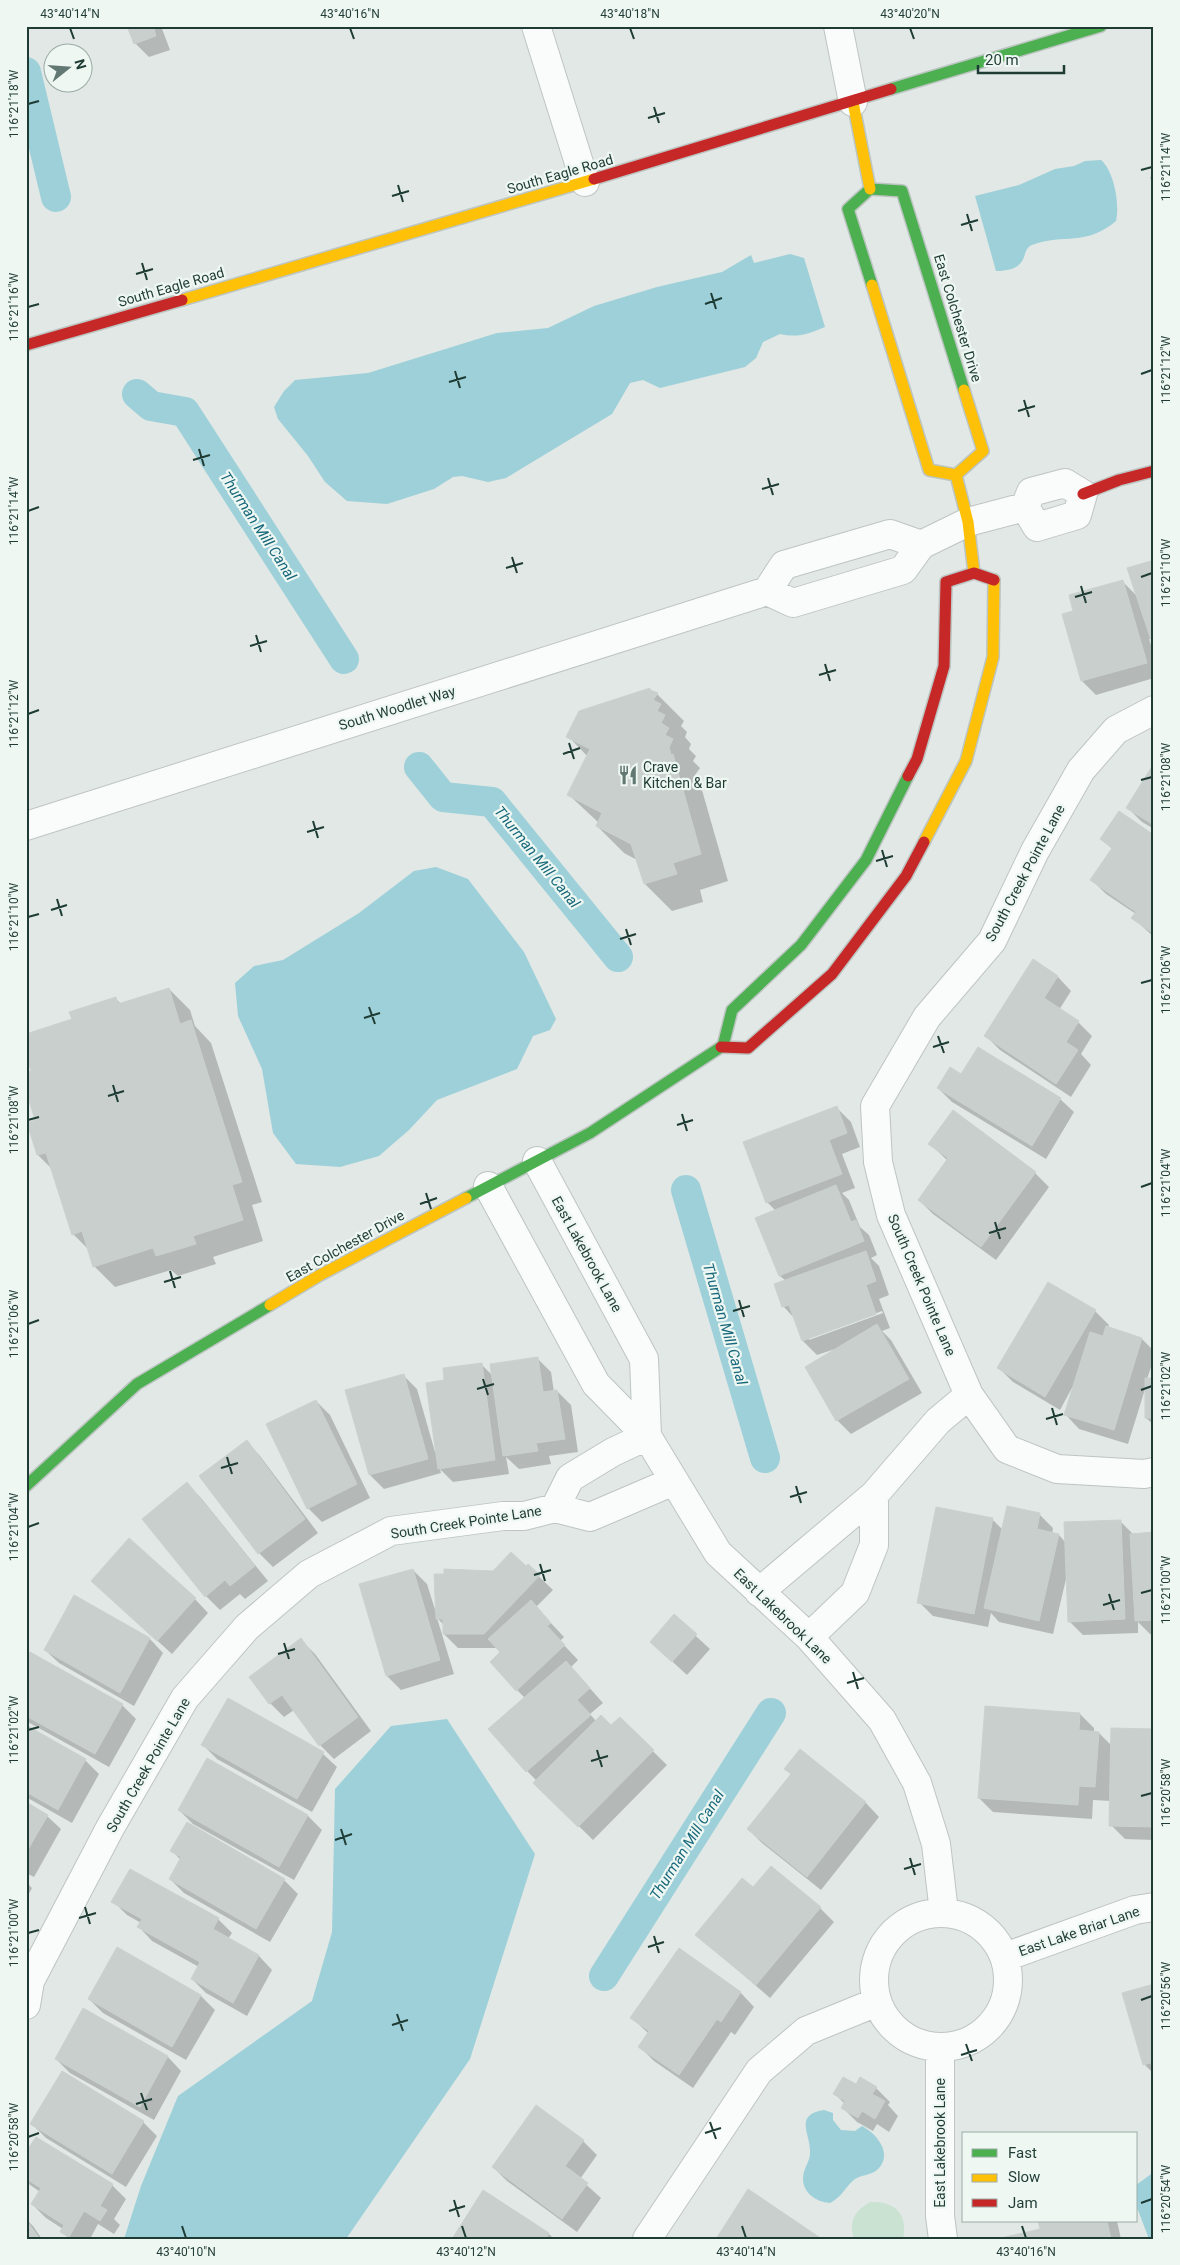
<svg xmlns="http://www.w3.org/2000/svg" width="1180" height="2265" viewBox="0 0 1180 2265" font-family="Roboto,sans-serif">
<rect width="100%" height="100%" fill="#e1e8e5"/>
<!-- green -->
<path fill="#c9e2d1" d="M870,2202C895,2201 908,2214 903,2239H854C848,2221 855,2211 870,2202Z"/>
<!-- water -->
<path fill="#9ed0d9" d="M1101,160C1114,171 1120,204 1116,221C1085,247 1065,233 1032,245C1019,250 1033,270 996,271L975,196L1019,185L1055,169L1074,166L1085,161Z
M790,254L804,258L825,327C808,334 798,338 780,334L763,342L756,358L745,367L660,388L643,380L630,383L612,414L506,478L488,482L462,476L453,477L434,489L387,504L347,501L325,482L308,456L278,419L274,407L284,391L295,380L368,373L497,333L548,328L594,306L657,287L722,272L751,255L754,263Z
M436,867L468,879L524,952L556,1019L550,1030L533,1036L517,1069L437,1100L409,1130L379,1156L340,1167L296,1164L273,1133L262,1069L238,1016L235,983L254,966L283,960L359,913L414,871Z
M447,1719L535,1854L470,2059L346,2239H124L141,2186L178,2096L312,2001L332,1932L335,1789L391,1726Z
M824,2110L833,2113V2120L841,2130L855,2131L862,2126C877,2134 894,2154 877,2170C871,2175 861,2175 855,2179C845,2187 842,2197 830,2203C813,2202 799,2189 804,2172C806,2165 810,2160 810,2153C811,2134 793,2115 824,2110Z
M1154,2172V2239H1149L1136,2205V2185Z"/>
<!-- shadow -->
<path fill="#0003" fill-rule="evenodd" d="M129,26H161L170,50L149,57L135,43Z
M1154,176V188L1150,177Z
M1123,582L1138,597L1152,639H1149L1154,654V678L1096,695L1082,681L1064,615L1075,612Z
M649,689L657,694L684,721L681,726L687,732L685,737L691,744L689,749L696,756L693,761L700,768L695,775L696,780L700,783L728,881L700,890L703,902L672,911L645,884L637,860L624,853L597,826L599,823L569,795L588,757L568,736Z
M1154,765V829L1142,822L1128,808Z
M1154,836V937L1133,918L1136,914L1106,894L1092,880L1113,850L1102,839Z
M1033,961L1058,977L1071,991L1059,1010L1078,1022L1092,1036L1081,1054L1091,1065L1071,1097L1000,1050L986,1036Z
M169,989L190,1010L195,1026L211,1043L262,1202L252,1205L263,1241L213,1257L216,1264L178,1276L171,1270L115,1287L94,1266L90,1251L73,1234L52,1169L38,1155L32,1071L73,1020L115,998L121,1004Z
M962,1076L1060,1099L1074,1112L1046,1159L952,1102L938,1088Z
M837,1108L851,1122L860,1147L842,1154L855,1188L842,1193L849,1200L860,1227L869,1235L877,1255L871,1258L879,1266L889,1295L879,1299L890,1328L882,1331L891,1340L922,1393L851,1434L837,1420L838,1348L817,1355L803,1341L795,1319L783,1306L786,1281L780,1276L757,1219L776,1211L767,1202ZM882,1311L883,1313L809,1340V1338Z
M953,1112L1035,1173L1049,1187L996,1260L933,1214L919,1200L948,1161L930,1144Z
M1048,1284L1095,1311L1109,1325L1107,1328L1142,1339L1154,1351V1358L1147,1379H1154V1425L1146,1418V1386L1128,1444L1079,1429L1066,1415L1073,1386L1060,1410L1013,1382L999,1368Z
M537,1358L551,1372L554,1392L557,1391L571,1405L578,1452L549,1456L551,1464L519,1469L506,1457L509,1474L453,1482L440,1469L441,1473L384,1489L370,1475L403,1375L417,1389L435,1452L446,1381L481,1364L493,1376Z
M316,1401L330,1415L370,1498L322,1522L308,1508Z
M247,1442L260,1456L318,1533L273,1567L259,1553Z
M187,1484L201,1498L268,1581L245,1599L240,1594L220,1610L206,1596Z
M1040,1515L1053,1528L1052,1534L1059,1535L1066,1543L1120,1521L1134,1535L1154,1534V1634H1150L1138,1622V1633L1083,1635L1069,1621L1067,1575L1053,1634L999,1622L991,1613L988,1627L933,1616L919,1602L992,1519L1003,1530Z
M528,1566L553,1590L536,1607L564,1637L560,1641L578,1660L571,1667L603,1703L590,1714L596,1721L611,1727L620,1719L667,1765L593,1840L535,1783L537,1781L527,1771L525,1698L517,1690L502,1652L498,1648H458L444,1634V1625L437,1618L454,1674L401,1690L387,1676L361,1585L413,1570L427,1584L437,1616L494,1572L526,1568Z
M107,1595L195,1599L208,1613L172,1654Z
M75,1597L150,1639L163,1653L134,1706L59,1663L45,1650Z
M674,1616L710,1649L687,1675L651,1642Z
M301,1640L315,1654L371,1731L334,1759L320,1745L294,1710L284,1717L270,1703L251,1677Z
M26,1661L122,1705L136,1719L109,1767L26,1721Z
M229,1699L323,1754L337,1767L312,1812L217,1759L203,1745Z
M1080,1714L1094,1728V1732L1099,1733L1112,1746L1154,1730V1840L1125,1839L1111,1825V1801L1093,1800L1092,1819L993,1812L979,1798Z
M26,1727L85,1760L99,1774L72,1823L26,1797Z
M800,1751L866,1803L879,1817L821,1890L762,1843L748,1829L792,1775Z
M208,1760L308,1816L322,1830L294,1880L193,1824L179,1810Z
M26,1803L47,1816L61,1829L34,1877L26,1873Z
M187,1824L284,1880L298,1894L270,1942L184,1893L170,1879L181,1860L172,1851Z
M26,1882L32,1888L26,1899Z
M113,1901L218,1919L232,1933L228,1939L259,1956L272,1970L247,2016L206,1993L192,1979L199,1967L152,1941L139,1927L141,1923L127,1915Z
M820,1908L834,1922L770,1998L697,1935Z
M118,1948L201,1996L215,2010L186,2060L103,2013L89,1999Z
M679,1950L741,1993L754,2007L735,2035L731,2032L693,2088L654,2061L640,2047L649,2034L632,2018Z
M1154,1985V2074L1144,2064Z
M84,2010L168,2057L181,2071L154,2120L70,2073L56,2059Z
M876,2088L890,2102L888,2105L898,2116L889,2132L877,2124L873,2131L857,2122L843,2108L845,2104L835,2094Z
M536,2107L583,2141L597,2155L580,2179L601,2198L577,2232L507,2181L493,2167Z
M143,2122L157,2136L126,2187L46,2138L32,2124Z
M26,2154L112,2185L126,2199L114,2219L120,2225L114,2234L98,2224L90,2239H69L62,2231L63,2229L46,2218L32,2204L40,2192L26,2182Z
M26,2219L33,2226L42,2239H26Z
M1039,2221H1117L1121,2239H1002L1041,2230Z
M549,2234L554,2239H454Z"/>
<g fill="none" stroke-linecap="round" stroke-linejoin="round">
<!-- canal -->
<path stroke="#9ed0d9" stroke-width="30" d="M26,72L56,197
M137,394L151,406L185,412L344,659
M419,767L443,797L492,802L618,957
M686,1190L765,1458
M604,1976L771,1713"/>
</g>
<!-- building -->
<path fill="#c8cfcc" stroke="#cad1ce" d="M127,26H153L156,36L134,44Z
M1154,560V649L1127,568Z
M1123,580L1147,663L1081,681L1062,614L1073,611L1069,595Z
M650,688V690L658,693L653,700L661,704L657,711L665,715L661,723L669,728L665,735L673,739L669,747L671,755L673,754L701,854L673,863L677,874L644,884L631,844L596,826L602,813L567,795L590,749L566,737L579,711Z
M1154,763V825L1126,808Z
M1119,811L1154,835V934L1131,918L1136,912L1090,880L1112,848L1100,839Z
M1033,959L1058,976L1044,998L1079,1021L1066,1042L1078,1050L1056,1084L984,1036Z
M169,988L180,1024L191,1020L242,1182L232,1185L243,1220L193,1236L196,1244L156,1256L153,1248L93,1267L82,1231L72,1235L46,1153L37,1155L27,1123L35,1120L26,1090V1072L31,1071L26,1056V1034L72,1019L69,1012L116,997L118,1004Z
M978,1047L1061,1098L1032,1146L937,1088L950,1067L961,1074Z
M837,1106L847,1133L829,1140L842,1174L766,1203L743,1142Z
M953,1110L1036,1172L981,1247L918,1200L948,1158L928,1144Z
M836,1185L851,1222L856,1220L864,1241L779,1276L755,1218Z
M866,1251L876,1281L866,1285L876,1314L802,1341L789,1305L782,1307L774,1284Z
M1048,1282L1096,1310L1045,1397L997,1368Z
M877,1324L909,1379L836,1421L805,1367Z
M1106,1326L1142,1338L1114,1430L1064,1415L1090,1332L1103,1336Z
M538,1357L543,1392L557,1390L565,1439L536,1443L538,1451L503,1456L490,1364Z
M482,1363L495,1460L438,1469L426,1383L444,1380L443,1368Z
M404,1374L428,1459L369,1475L345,1390Z
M1145,1378H1154V1418H1145Z
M316,1400L357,1484L307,1509L266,1424Z
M247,1440L305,1519L258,1554L199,1476Z
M187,1482L255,1566L230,1586L225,1580L205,1597L142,1519Z
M1007,1506L1040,1513L1037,1529L1059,1534L1039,1621L984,1608Z
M936,1507L993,1518L974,1614L917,1603Z
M1121,1520L1125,1619L1068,1622L1064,1522Z
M1154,1532V1620L1135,1621L1130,1534Z
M129,1538L196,1598L157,1641L91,1581Z
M511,1552L526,1566L528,1564L540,1575L484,1634H443V1619H436L434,1574H444V1569L493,1571Z
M413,1569L440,1660L386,1676L359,1584Z
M74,1595L150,1638L120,1693L44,1650Z
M531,1600L551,1623L547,1626L565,1645L516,1691L490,1662L500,1652L488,1639Z
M674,1614L697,1634L672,1662L650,1642Z
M301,1638L358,1717L319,1746L282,1695L269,1704L249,1677Z
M30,1652L123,1704L95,1754L26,1716V1658Z
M566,1661L590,1688L577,1700L591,1715L526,1772L488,1729Z
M228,1698L324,1752L297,1799L201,1745Z
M985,1706L1080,1713L1079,1730L1099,1732L1095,1787L1079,1786L1078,1805L978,1798Z
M601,1715L611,1725L620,1717L654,1750L578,1827L533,1783Z
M26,1725L86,1759L58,1810L26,1792Z
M1111,1728L1154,1729V1827L1109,1826Z
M800,1749L866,1802L807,1877L747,1829L791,1774L784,1769Z
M207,1758L308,1815L279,1867L178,1810Z
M26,1802L48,1815L26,1853Z
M187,1822L285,1879L256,1929L169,1879L181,1857L170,1851Z
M771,1866L821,1907L756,1985L695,1935L742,1878L753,1887Z
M130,1869L219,1918L213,1929L259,1955L233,2003L191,1979L200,1962L137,1927L142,1919L111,1902Z
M117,1947L201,1995L172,2047L88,1999Z
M679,1948L741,1992L721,2022L717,2019L679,2075L638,2047L649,2031L630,2018Z
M1154,1984V2062L1143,2065L1122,1993Z
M83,2008L168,2056L140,2107L55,2059Z
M62,2071L144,2121L112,2174L30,2124Z
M843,2077L856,2084L860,2077L877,2087L872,2094L885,2101L875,2119L862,2111L858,2118L841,2108L845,2101L833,2094Z
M536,2105L584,2140L565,2166L588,2183L562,2219L492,2167Z
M36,2137L113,2184L100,2206L107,2210L100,2221L84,2211L69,2237L60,2232L64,2225L31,2204L41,2188L26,2179V2152Z
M748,2189L822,2239H716Z
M483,2190L549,2233L546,2239H452Z
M26,2220L40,2239H26Z
M1038,2221H1107L1111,2239H997L1040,2229Z"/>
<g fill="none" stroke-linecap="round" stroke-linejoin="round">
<defs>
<path id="street" d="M536,26L585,182
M838,26L853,102
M1065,483L1083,494L1077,515L1037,527L1025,507L1031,492Z
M921,545L890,534L784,565L767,591L793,603L903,570L921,545L968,522L1025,507
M26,826L767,591
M537,1161L644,1359L647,1436
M488,1186L596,1384L647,1436L718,1553L809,1637L882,1720L917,1783L936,1844L944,1912
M969,1395L1007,1449L1057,1469L1144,1474L1154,1472
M647,1436L613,1452L570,1478L555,1508L590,1517L674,1481
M874,1495L938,1421L969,1395L891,1215L878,1162L875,1106L927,1017L992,941L1035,851L1081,770L1116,730L1154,710
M759,1592L874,1495V1545L855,1593L809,1637
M874 1980a67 67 0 1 1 134 0a67 67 0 1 1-134 0Z
M1005,1957L1135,1910L1154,1907
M26,2005L30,1981L110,1828L185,1698L247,1627L309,1574L391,1531L503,1516H524L555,1508
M940,2048V2216L943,2239
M647,2239L759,2071L806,2031L877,2002"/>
<path id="fast" d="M891,89L1101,26
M870,189L902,191L964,390
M870,189L848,209L872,285
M723,1046L732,1010L801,945L866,860L908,776
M466,1198L590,1133L721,1047
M26,1486L137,1384L270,1305"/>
<path id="slow" d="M853,102L870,189
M872,285L929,470L956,475L983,451L964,390
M182,300L594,179
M956,475L968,522L974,573
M924,842L966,761L993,657L994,580
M270,1305L320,1275L466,1198"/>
<path id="jam" d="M594,179L891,89
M26,345L182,300
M1083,494L1119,480L1154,471
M908,776L917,759L944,666L946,582L974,573L994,580
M721,1047L748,1048L832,974L906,876L924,842"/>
</defs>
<!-- street casing -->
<use href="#street" stroke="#bec5c2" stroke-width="30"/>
<!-- fast casing -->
<use href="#fast" stroke="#bdc5c2" stroke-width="14"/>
<!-- slow casing -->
<use href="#slow" stroke="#bdc5c2" stroke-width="14"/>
<!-- jam casing -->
<use href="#jam" stroke="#bdc5c2" stroke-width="14"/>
<!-- street -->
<use href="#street" stroke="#fafcfb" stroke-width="28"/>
<!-- fast -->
<use href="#fast" stroke="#4caf50" stroke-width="11"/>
<!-- slow -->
<use href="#slow" stroke="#ffc107" stroke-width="11"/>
<!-- jam -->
<use href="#jam" stroke="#c62828" stroke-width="11"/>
</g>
<!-- ticks -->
<path fill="none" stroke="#1e3b34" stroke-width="2" d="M70,28L74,39M350,28L354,39M630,28L634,39M910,28L914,39M28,104L39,101M654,107L659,123M648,118L665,113M1141,170L1152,167M398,185L403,202M392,196L409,191M967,214L972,231M961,225L978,220M142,263L147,280M136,274L153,269M711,293L716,309M705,304L722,298M28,307L39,304M455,371L460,388M1141,374L1152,370M449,382L466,377M1024,400L1029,417M1018,411L1035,406M199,449L204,466M193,460L210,455M768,478L773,495M762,489L779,484M28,511L39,507M512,557L517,573M506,568L523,563M1141,577L1152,573M1081,586L1086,603M1075,597L1092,592M256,635L261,652M250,646L267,641M825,664L830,681M819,675L836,670M28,714L39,710M569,743L574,759M563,754L580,748M1141,780L1152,777M313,821L318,838M307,832L324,827M882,850L887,867M876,861L893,856M57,899L62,916M51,910L67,905M28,917L39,914M626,929L631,945M620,939L636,934M1141,983L1152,980M369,1007L375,1024M364,1018L380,1013M938,1036L944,1053M933,1047L949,1042M113,1085L118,1102M108,1096L124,1091M682,1114L687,1131M28,1120L39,1117M677,1125L693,1120M1141,1187L1152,1183M426,1193L431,1209M420,1204L437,1198M995,1222L1000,1239M989,1233L1006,1228M170,1271L175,1288M164,1282L181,1277M739,1300L744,1317M733,1311L750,1306M28,1324L39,1320M483,1379L488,1395M477,1389L494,1384M1141,1390L1152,1386M1052,1408L1057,1425M1046,1419L1063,1414M227,1457L232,1474M221,1468L238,1463M796,1486L801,1503M790,1497L807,1492M28,1527L39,1523M540,1564L545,1581M534,1575L551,1570M1141,1593L1152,1590M1109,1594L1114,1610M1103,1605L1120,1600M284,1643L289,1659M278,1654L295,1649M853,1672L858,1689M847,1683L864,1678M28,1730L39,1727M597,1750L602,1767M591,1761L608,1756M1141,1796L1152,1793M341,1829L346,1845M335,1840L352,1834M910,1858L915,1875M904,1869L921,1864M85,1907L90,1924M79,1918L96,1913M28,1933L39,1930M654,1936L659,1953M648,1947L664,1942M1141,2000L1152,1996M397,2014L403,2031M392,2025L408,2020M966,2044L972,2061M961,2055L977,2050M141,2093L147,2110M136,2104L152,2099M710,2122L716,2139M705,2133L721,2128M28,2137L39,2133M454,2200L459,2217M1141,2203L1152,2199M449,2211L465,2206M182,2226L186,2238M462,2226L466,2238M742,2226L746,2238M1022,2226L1026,2238"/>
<!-- icons -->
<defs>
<symbol id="restaurant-bare" viewBox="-9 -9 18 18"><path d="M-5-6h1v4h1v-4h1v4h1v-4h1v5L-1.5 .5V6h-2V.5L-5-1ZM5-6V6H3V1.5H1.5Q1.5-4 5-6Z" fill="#627872" stroke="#eff7f3" stroke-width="2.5" paint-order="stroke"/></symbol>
</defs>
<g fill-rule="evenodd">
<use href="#restaurant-bare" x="614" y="761" width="28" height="28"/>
</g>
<g text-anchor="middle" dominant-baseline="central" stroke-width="4.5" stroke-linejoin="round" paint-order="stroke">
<!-- street labels -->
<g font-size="14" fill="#1e3b34" stroke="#eff7f3">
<text transform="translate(560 174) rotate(-16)">South Eagle Road</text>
<text transform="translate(171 287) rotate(-16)">South Eagle Road</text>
<text transform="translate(958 318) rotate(73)">East Colchester Drive</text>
<text transform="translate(397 708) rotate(-17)">South Woodlet Way</text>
<text transform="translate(1025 873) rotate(-62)">South Creek Pointe Lane</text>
<text transform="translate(345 1246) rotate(-29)">East Colchester Drive</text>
<text transform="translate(587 1254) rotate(61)">East Lakebrook Lane</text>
<text transform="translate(922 1285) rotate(67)">South Creek Pointe Lane</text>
<text transform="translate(466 1522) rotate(-9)">South Creek Pointe Lane</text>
<text transform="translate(783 1616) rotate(44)">East Lakebrook Lane</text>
<text transform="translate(148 1765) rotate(-60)">South Creek Pointe Lane</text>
<text transform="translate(1079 1931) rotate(-19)">East Lake Briar Lane</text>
<text transform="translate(940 2143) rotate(-90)">East Lakebrook Lane</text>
</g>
<!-- poi labels -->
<g font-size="14" fill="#1e3b34" stroke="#eff7f3" text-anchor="start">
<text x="643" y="767">Crave<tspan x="643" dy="16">Kitchen &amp; Bar</tspan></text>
</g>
<!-- water labels -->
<g font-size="15" font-style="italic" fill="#16687a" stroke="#eff7f3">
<text transform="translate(258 526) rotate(57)">Thurman Mill Canal</text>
<text transform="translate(537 857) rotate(51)">Thurman Mill Canal</text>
<text transform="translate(725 1324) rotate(74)">Thurman Mill Canal</text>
<text transform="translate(687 1845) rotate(-58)">Thurman Mill Canal</text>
</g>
</g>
<!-- border -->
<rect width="1180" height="2265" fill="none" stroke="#eff7f3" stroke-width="55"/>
<!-- legend -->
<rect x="962" y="2132" width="175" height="90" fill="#eff7f3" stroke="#9baca7"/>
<rect x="972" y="2149" width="25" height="8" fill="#4caf50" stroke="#9baca7"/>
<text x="1008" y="2158" font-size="15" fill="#1e3b34">Fast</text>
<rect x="972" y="2174" width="25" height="8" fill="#ffc107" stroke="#9baca7"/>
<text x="1008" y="2182" font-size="15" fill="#1e3b34">Slow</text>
<rect x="972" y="2199" width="25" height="8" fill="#c62828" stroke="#9baca7"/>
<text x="1008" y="2208" font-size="15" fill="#1e3b34">Jam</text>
<!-- north arrow -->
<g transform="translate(68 68) rotate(73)"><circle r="24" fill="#eff7f3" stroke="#9baca7"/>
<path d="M0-4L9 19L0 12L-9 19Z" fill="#627872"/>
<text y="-8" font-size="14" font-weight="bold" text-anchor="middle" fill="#1e3b34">N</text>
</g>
<!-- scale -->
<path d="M978 65v8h86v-8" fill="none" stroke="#1e3b34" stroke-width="2.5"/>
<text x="985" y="65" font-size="15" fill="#1e3b34" stroke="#eff7f3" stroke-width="4" paint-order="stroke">20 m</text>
<rect x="28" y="28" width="1124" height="2210" fill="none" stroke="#1e3b34" stroke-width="2"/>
<g font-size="12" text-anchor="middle" fill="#1e3b34">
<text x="70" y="18">43°40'14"N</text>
<text x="350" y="18">43°40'16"N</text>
<text x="630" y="18">43°40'18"N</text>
<text x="910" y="18">43°40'20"N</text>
<text transform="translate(14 104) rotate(-90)" y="4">116°21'18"W</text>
<text transform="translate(1166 167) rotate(-90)" y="4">116°21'14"W</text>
<text transform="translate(14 307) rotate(-90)" y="4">116°21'16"W</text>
<text transform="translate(1166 370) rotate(-90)" y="4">116°21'12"W</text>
<text transform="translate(14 511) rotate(-90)" y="4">116°21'14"W</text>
<text transform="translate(1166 573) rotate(-90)" y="4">116°21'10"W</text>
<text transform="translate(14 714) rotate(-90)" y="4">116°21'12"W</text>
<text transform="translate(1166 777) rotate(-90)" y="4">116°21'08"W</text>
<text transform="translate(14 917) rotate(-90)" y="4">116°21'10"W</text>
<text transform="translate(1166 980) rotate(-90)" y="4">116°21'06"W</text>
<text transform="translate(14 1120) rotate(-90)" y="4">116°21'08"W</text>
<text transform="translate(1166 1183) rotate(-90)" y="4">116°21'04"W</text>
<text transform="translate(14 1324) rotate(-90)" y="4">116°21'06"W</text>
<text transform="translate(1166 1386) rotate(-90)" y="4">116°21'02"W</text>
<text transform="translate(14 1527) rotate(-90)" y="4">116°21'04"W</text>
<text transform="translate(1166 1590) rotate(-90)" y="4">116°21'00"W</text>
<text transform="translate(14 1730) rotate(-90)" y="4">116°21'02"W</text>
<text transform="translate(1166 1793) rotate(-90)" y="4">116°20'58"W</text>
<text transform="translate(14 1933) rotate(-90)" y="4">116°21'00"W</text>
<text transform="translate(1166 1996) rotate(-90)" y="4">116°20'56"W</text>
<text transform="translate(14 2137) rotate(-90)" y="4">116°20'58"W</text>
<text transform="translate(1166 2199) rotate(-90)" y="4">116°20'54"W</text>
<text x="186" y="2256">43°40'10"N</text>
<text x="466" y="2256">43°40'12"N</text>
<text x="746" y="2256">43°40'14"N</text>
<text x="1026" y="2256">43°40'16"N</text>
</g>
</svg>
